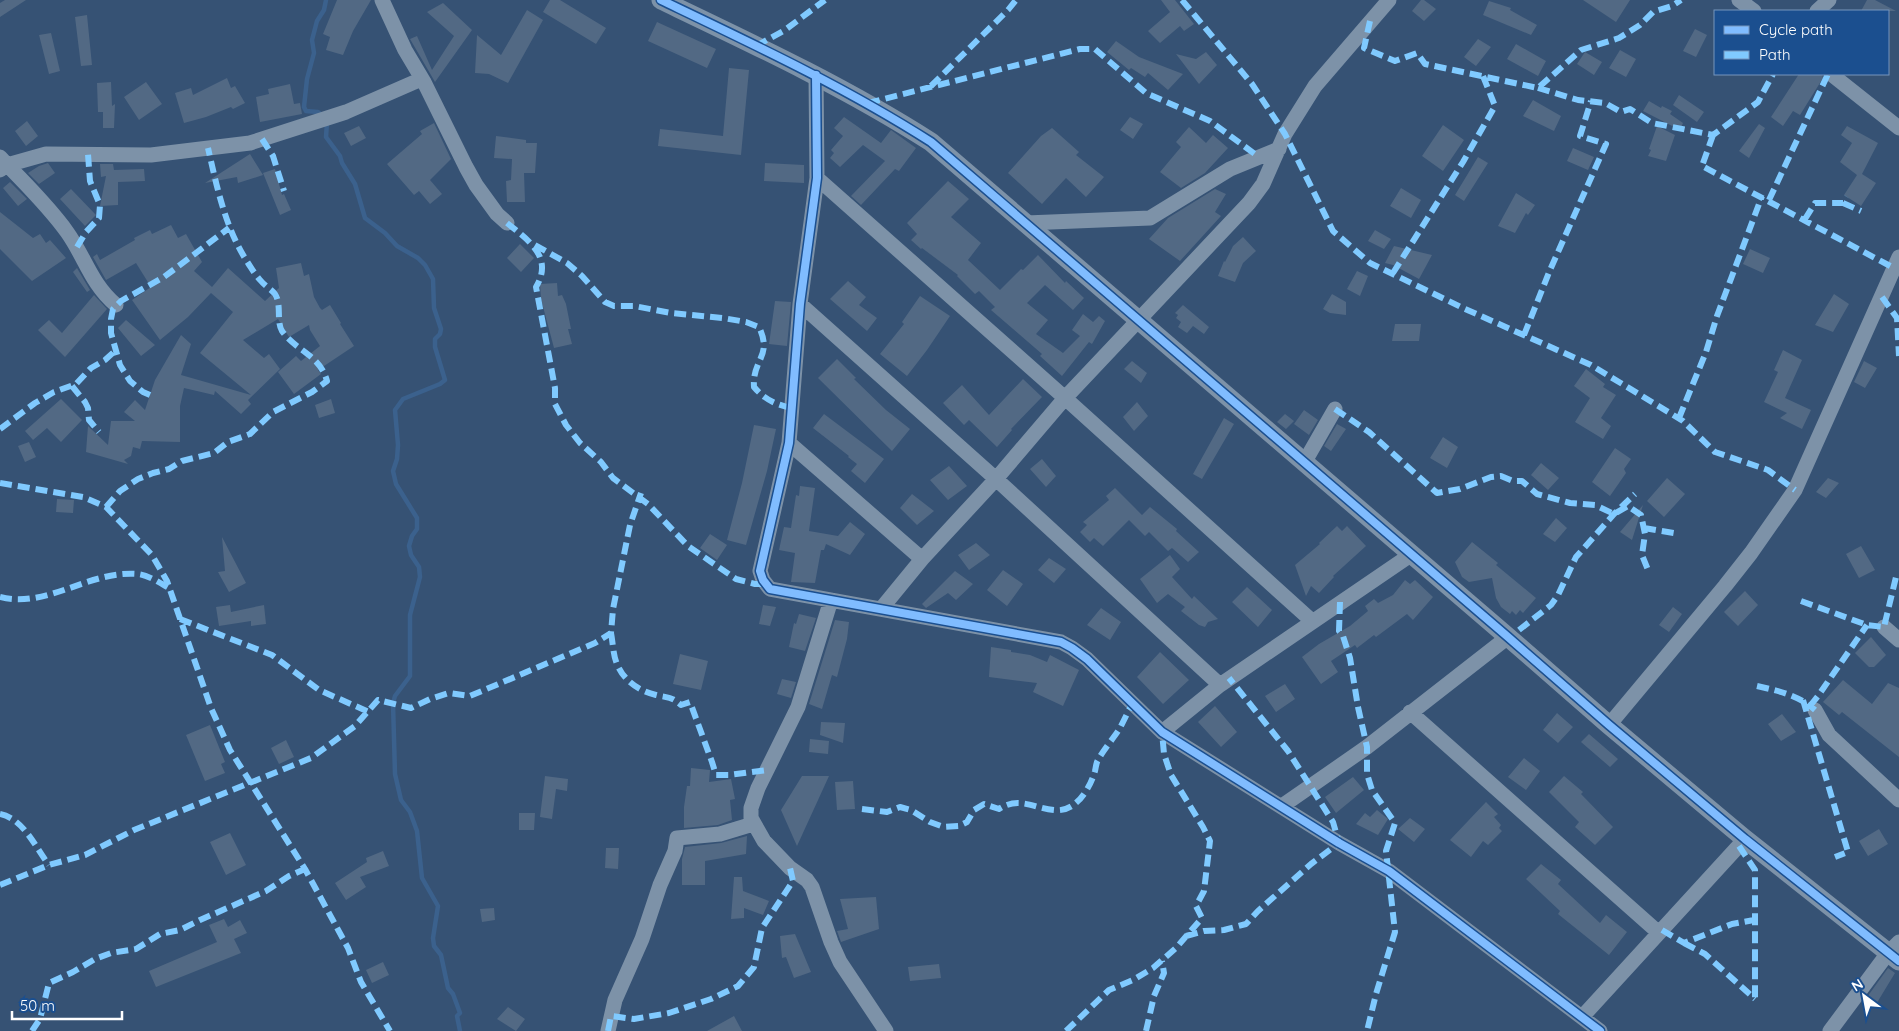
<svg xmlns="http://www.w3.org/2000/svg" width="1899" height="1031" viewBox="0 0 1899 1031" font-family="Quicksand,sans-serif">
<rect width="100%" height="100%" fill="#365274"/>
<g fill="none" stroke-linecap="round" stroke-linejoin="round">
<!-- stream -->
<path stroke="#3b618d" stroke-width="4.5" d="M323,116L318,112L306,111L304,107L307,79L314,53L312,40L317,21L324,10L326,0
M327,122L326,137L340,156L342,163L355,184L365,218L385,233L397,246L418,258L425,265L433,279L434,308L441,329L440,334L435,339V347L445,380L440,384L403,399L395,410L398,445L397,459L393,471L396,484L417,518V529L412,536L409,546L411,555L419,567L420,577L410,615V676L395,696L393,703L395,774L401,800L410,812L417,831L422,878L438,906L433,938L434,946L441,955L448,988L453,994L460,1013L457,1016L460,1031"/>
</g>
<!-- building -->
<path fill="#526984" d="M5,0H26L0,17V3Z
M337,0H371L353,31L343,55L326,50L330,37L323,34Z
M550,0H560L606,28L596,44L543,12Z
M1161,0H1175L1194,24L1184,31L1180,26L1160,43L1148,31L1170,12Z
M1421,0H1424L1436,9L1424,21L1412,11Z
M1583,0H1630L1616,22Z
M1867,0H1875L1896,11H1861Z
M1489,1L1511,8L1510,10L1537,25L1531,35L1483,15Z
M443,3L472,30L435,82L410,39L417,36L432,70L454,36L427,12Z
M527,10L543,20L508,83L489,74L475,73L477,35L501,55Z
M87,15L92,65L81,66L75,17Z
M657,22L716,49L707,68L648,41Z
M1695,29L1707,35L1696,57L1683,51Z
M51,33L60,71L49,74L39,35Z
M1478,39L1491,47L1476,66L1464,57Z
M1116,41L1139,57L1183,74L1168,90L1148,73L1145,77L1131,68L1129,70L1107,52Z
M1516,44L1546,61L1538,76L1507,59Z
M1620,50L1636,59L1626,77L1609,68Z
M1206,52L1217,65L1199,84L1176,54L1196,59Z
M1585,52L1602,62L1594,75L1577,64Z
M729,68L749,70L741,155L658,146L660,129L723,136Z
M1799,74H1822L1823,78L1800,115L1793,111L1783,126L1771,117Z
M227,78L231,88L235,86L245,103L233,109L231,107L206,117L184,123L175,93L191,88L193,95Z
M111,82L112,106L115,104L114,128H103V112H98L97,83Z
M146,82L162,104L139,120L124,97Z
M290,84L294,104L300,103L302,114L260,122L256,97L269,94L268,89Z
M1679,95L1704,112L1697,122L1673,105Z
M1533,100L1561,116L1554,131L1523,116Z
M1649,101L1661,108L1662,106L1672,111L1670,114L1683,123L1680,130L1643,111Z
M844,117L881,143L891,130L916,148L899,171L895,169L861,205L851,196L885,161L863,145L840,167L830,158L834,153L831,150L843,136L834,128Z
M1130,117L1143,124L1133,139L1120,130Z
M27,121L38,136L26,146L15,131Z
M434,123L451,159L430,180L442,194L430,204L419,191L414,195L387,164L422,134L420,131Z
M1759,124L1765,128L1749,158L1739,151Z
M1443,125L1464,140L1443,171L1422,156Z
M359,126L366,138L351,146L344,133Z
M1657,126L1675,135L1666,161L1648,156L1651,150L1649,149Z
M1847,126L1878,143L1862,174L1876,183L1861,206L1844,195L1857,175L1840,162L1852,143L1841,135Z
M1189,127L1206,143L1213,135L1228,148L1205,173L1181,188L1160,172L1181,147L1176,142Z
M1052,128L1079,152L1076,155L1104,177L1086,197L1066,178L1042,204L1008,173L1041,136Z
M496,136L526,140V143H537L535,173H524L525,202H507L506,181L511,180L512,159L494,158Z
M1573,148L1594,157L1588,170L1567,161Z
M250,154L263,175L238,183L237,177L205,183Z
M1478,157L1488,163L1464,201L1455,195Z
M48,163L55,173L39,184L28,173L39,166Z
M765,163L804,165V183L764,181Z
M100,164H113L114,170L144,169L145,181L118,182V205L100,206L106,176L101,177Z
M275,169L282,195L284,194L291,210L280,215L263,173Z
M948,181L969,199L951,217L981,243L968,260L1000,290L1021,269L1023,270L1038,255L1065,283L1066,281L1084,298L1073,310L1045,285L1027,303L1048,320L1036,334L1063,353L1080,336L1072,330L1083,314L1093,322L1099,316L1105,321L1092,344L1089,342L1062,376L1040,356L1042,354L991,310L995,307L979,291L975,294L957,276L958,275L922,248L921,249L911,240L917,234L907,223Z
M10,182L27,199L18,206L3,188Z
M1401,188L1421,200L1411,218L1390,206Z
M71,189L96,215L85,226L60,199Z
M1215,189L1226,194L1215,212L1221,216L1180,261L1149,239L1168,218Z
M1516,193L1535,205L1528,215L1526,213L1515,233L1498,226Z
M0,212L33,238L40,234L46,243L50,240L66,258L32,281L0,249Z
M171,225L178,238L186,234L202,262L194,271L212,287L228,268L265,301L279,288L276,268L301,263L304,276L309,274L314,297L320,308L322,310L330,305L341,323L340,324L354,346L318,370L321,374L294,394L278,372L296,356L301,361L320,346L310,330L309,325L289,337L278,319L243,340L264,358L269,354L280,369L248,400L251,404L241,414L215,391L214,395L184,388L180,406V442L142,441L140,449L133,447L131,456L124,460L128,464L86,452L88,426L108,445L111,421H135L124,412L135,400L145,410L155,380L181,335L191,344L181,375L251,395L200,353L233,312L211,293L188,317L160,340L132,300L151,287L136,263L106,280L93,257L97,254L100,260L135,240L134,238L150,230L152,234Z
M1375,230L1391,239L1384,249L1368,241Z
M1243,237L1256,251L1243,263L1235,282L1218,276L1224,261L1225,262L1233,246Z
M520,244L534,258L521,272L507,258Z
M1394,246L1432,255L1419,279L1393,265L1385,263Z
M1750,249L1770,258L1763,273L1743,264Z
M77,268L90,290L87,292L73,272Z
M1357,271L1368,276L1360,296L1347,289Z
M848,281L866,297L859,305L877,318L867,331L830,299Z
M557,283L558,296L562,295L566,304L571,329H568L572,344L554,348L541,299L540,284Z
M1332,294L1346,302V315L1330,313L1323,309Z
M1834,294L1849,304L1833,332L1815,325Z
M94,295L107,309L65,357L38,330L49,320L62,333Z
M920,296L950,316L927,350L907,376L880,354L904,324L902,322Z
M775,301L791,302L787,346L769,344Z
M1183,305L1209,327L1204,334L1193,326L1187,333L1178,327L1181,322L1176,318L1178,315L1175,313Z
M126,320L155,345L141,356L118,328Z
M1395,324H1421L1419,341H1392Z
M1783,350L1802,360L1785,398L1811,410L1802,429L1780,418L1787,413L1764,402L1778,372L1774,370Z
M837,359L856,378L854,379L886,410L910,429L892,451L818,378Z
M1132,361L1147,373L1141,383L1124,369Z
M1864,361L1877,368L1865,388L1854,382Z
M1586,369L1605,384L1603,387L1616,395L1601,418L1611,426L1603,439L1575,422L1590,398L1574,386Z
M1023,379L1042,397L1011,429L1012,430L997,447L969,420L964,425L943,403L962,385L989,415Z
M61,399L82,420L61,442L47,428L33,440L25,431Z
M331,399L335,413L319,418L315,405Z
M1137,402L1148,416L1134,431L1123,417Z
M1304,410L1318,420L1309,435L1294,424Z
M824,414L884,459L865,483L851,471L857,464L848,457L849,456L813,428Z
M1285,414L1294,421L1286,429L1277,422Z
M1224,418L1234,424L1202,479L1193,474Z
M1337,424L1346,429L1331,451L1324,446Z
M754,425L776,429L767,471L746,545L727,540L742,483Z
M1443,437L1458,447L1447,468L1430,458Z
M29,442L36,457L25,462L18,446Z
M1615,448L1631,459L1624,469L1626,473L1610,496L1592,482Z
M1042,459L1056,476L1046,487L1030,469Z
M1541,463L1559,478L1548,490L1531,475Z
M949,466L967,486L948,500L930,480Z
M1667,478L1685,494L1664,517L1647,501Z
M1828,478L1839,483L1826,498L1816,492Z
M800,486L815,488L809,531L838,536L850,522L865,534L850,555L826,544L824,550H821L815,583L791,582L795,553L779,550L784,527L791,528L796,495L799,496Z
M1115,488L1142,515L1150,507L1177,529L1176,531L1199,552L1188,562L1172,548L1168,551L1149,532L1145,536L1129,520L1103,546L1094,538L1090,542L1080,532L1087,525L1083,522L1109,500L1106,496Z
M912,494L934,511L917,525L900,508Z
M57,499L74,500L73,513L56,512Z
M1643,505L1632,540L1620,532Z
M1556,518L1567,528L1555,542L1543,534Z
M1337,526L1342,531L1347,526L1366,546L1333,576L1334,577L1319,593L1311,586L1306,596L1295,565L1320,544L1319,543Z
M710,534L727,545L717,560L700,548Z
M222,537L246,583L229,592L218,572L225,571Z
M1472,542L1498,563L1496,565L1536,598L1523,613L1520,610L1516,615L1512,611L1510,614L1501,607L1496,598L1492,578L1469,582L1462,577L1455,562Z
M976,543L990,555L969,570L958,555Z
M1861,546L1875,570L1859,578L1846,554Z
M1170,555L1180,569L1172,577L1192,599L1194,596L1218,619L1208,622L1205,627L1199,625L1181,611L1185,607L1168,594L1157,603L1140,579Z
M1049,558L1066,569L1054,583L1038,570Z
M1003,570L1023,584L1007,606L987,590Z
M955,571L973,584L956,600L948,593L926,608L922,604Z
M1405,580L1410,584L1415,580L1433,597L1413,620L1407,614L1376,637L1374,635L1357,648L1355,645L1331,661L1338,672L1321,684L1302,657L1319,644L1350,626L1368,611L1365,606L1374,599L1378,603L1393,595Z
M1247,587L1272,610L1258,627L1232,602Z
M1745,591L1758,605L1738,626L1724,612Z
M230,605L231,612L264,605L266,624L251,626V621L219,626L216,607Z
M763,605L776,607L770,626L759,624Z
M1673,607L1682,614L1669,632L1659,625Z
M1101,608L1121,622L1110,640L1087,625Z
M799,614L816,618L805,651L789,647L794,623L796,624Z
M835,620L849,622L847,639L837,677L832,675L822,709L809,704Z
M1871,637L1886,655L1874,667H1869L1855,653Z
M991,647L1011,650V652L1030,655L1047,662L1050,655L1079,670L1063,706L1033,692L1037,683L989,677Z
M1160,652L1189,680L1163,704L1137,677Z
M680,654L708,661L701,690L673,684Z
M782,679L796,682L791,698L777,694Z
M1843,680L1872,704L1888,683L1899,688V757L1842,712L1839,715L1823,702Z
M1285,684L1295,699L1276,712L1265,696Z
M1215,706L1237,732L1221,747L1198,722Z
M1557,713L1573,727L1558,743L1543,730Z
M1782,714L1796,732L1781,741L1768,724Z
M821,722L845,723L843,743L820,735Z
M210,725L225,762L221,764L225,773L205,781L186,735Z
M1589,734L1618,759L1610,767L1581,742Z
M810,739L829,741L828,754L809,752Z
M286,740L294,757L279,764L271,748Z
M1524,758L1540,771L1526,790L1508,777Z
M691,768L710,770L709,782L731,779L735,799L730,800L732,820L718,825L684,828V807L687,786H690Z
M545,776L568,779L567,791L556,789L552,819L540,817Z
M802,776H829L797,846L781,810Z
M1564,776L1583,792L1581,794L1613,827L1595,845L1575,827L1579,822L1549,792Z
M1353,777L1364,790L1336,813L1325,797Z
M853,781L855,809L837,810L835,782Z
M1486,802L1498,814L1494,817L1501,825L1499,828L1502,831L1488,845L1483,841L1471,857L1450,840Z
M1377,810L1388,819L1378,835L1356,824L1365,813L1370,817Z
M519,813H535L534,830H519Z
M1410,818L1425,829L1414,842L1398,829Z
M1879,829L1888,844L1868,856L1859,841Z
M230,833L246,865L226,875L210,842Z
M747,836L746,854L705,861V885H682V859L685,847L721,843Z
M606,848H619L618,869L605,868Z
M383,851L389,866L360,877L366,887L346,900L335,883L367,862L366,858Z
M1541,864L1561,880L1558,884L1600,923L1606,915L1627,932L1609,955L1558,914L1560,911L1526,879Z
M734,877H742L743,891L769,901L763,915L744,908V918L731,919Z
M876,897L879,929L841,942L837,931L848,929L840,899Z
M494,908L495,920L482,922L480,909Z
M224,919L228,927L240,920L247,933L234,939L241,953L156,987L149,971L217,942L209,925Z
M795,934L811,972L794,978L786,957L782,958L780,936Z
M383,962L389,975L372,983L366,970Z
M939,964L941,978L910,981L908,967Z
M1888,968L1895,973L1875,1006L1865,1000Z
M508,1007L525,1019L516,1031L497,1019Z
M734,1016L742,1031H707Z"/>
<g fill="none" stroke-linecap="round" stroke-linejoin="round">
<!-- minor -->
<path stroke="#7d92a8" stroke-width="15" d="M382,0L405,50L424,82L466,167L476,185L497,214L507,223
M1739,0L1754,11
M1817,11L1829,0
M1831,74L1899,128
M816,75L817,178L800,304L789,443L760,571L763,580L770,589L1061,642L1072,648L1087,659L1162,732L1339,843L1389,871L1600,1031
M0,157C23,182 47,204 67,232C85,257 91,284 116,305
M0,170L7,165L46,154L151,155L250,143L346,112L417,81L421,80L424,82
M817,178L1065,398L1312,621
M1026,223L1150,218L1230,169L1279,149
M800,304L996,479L1220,685
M789,443L922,559
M1304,463L1335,409
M831,600L798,707L758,788L751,808V818L764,841L790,868L807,880L812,887L831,942L840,962L886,1031
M881,609L922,559L996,479L1065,398L1249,203L1263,184L1285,134L1315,86L1389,0
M1884,627L1899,640
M1815,710L1829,735L1899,800
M1410,712L1659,933
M1609,725L1725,586L1751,553L1795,490L1899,257
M1162,732L1220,685L1412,554
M1282,806L1367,747L1508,637
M1582,1017L1745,839
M608,1031L615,1000L642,939L660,885L675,851L677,838L720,834L753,824
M1830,1031L1888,953L1899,942"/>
<!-- tertiary -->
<path stroke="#7d92a8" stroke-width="19" d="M661,0C753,44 845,87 931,142L1508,637L1609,725L1745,839L1899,961"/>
<!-- quiet -->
<path stroke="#80caff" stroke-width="6" stroke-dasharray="12 6" stroke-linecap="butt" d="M1182,0L1252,84L1285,134L1333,231L1370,263L1463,308L1591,365L1683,421L1715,452L1768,470L1795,490
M1370,21L1364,48L1395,61L1417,53L1425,64L1538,88L1581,50L1619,38L1640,25L1653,12L1672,6L1681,0
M756,46L785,30L825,0
M931,86L1008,10L1016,0
M1538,88L1578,100L1605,103L1621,112L1630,109L1652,123L1713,135L1758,102L1773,74
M868,103L1080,49H1095L1146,93L1210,121L1259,157
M1713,135L1702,166L1894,268
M262,139L273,156L284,191
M1769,200L1828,74
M1843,203L1861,211
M1805,219L1815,203H1843L1847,197
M507,223C528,240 554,257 536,287L555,388V404L566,425L580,443L601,462L613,478L648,504L688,546L717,566L736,579L755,584H766
M535,245L567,263L582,276L605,302L614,306H634L671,313L723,318L746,322L759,327C773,357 752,359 754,387C764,399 776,405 792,408
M77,247L86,232L99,218L100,205L90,181L88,154
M1393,273L1463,162L1495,106L1483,76
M1882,297L1897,318L1899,356
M1524,335L1550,270L1606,144L1580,136L1591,101
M72,386L85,402L88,408L89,420L99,432
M150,395L143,392L130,381L120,365L111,333V319L113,309L121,301L164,277L229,228
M1335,409L1369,432L1437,493L1460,489L1491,477L1501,476L1513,481H1522L1537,494L1570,503L1595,505L1614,514L1628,506L1641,515L1645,534L1642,555L1648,570
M1679,418L1706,352L1717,316L1762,196
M0,429L35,403L54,392L76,384L91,368L105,360L116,350
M0,483L83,497L106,507L152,555L167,581L211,708L230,750L305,869L348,948L361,982L390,1031
M106,507L120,491L138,479L153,473L169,469L182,461L214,453L228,442L250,434L273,412L312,392L327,381C320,355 296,351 282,331C276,321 282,305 275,294C271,289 265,286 261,281C256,276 252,269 248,263C225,228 217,187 208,148
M1644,528L1674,533
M0,597C47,609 89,570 138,574C148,575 160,583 169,588
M1801,601L1867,625L1884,627L1896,577L1899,573
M1340,602L1339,631L1343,636L1350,658L1358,707L1367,747V774L1372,790L1395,823L1386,851L1395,932L1376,994L1367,1031
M180,619L272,655L319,690L369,712
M1519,630L1551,605L1558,595L1576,557L1614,514L1635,494
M611,633C613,643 613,655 617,664C624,681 639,691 656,695C668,698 671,696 681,705L690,702L712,762L716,775H729L767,770
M1757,686C1779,691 1798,695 1815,710
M1803,700L1848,852L1835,857
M1810,706L1818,696L1867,625
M862,809L887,812L900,807L911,810L930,822L944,827L959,826L967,822L974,810L984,804L999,809C1019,796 1033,808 1054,810C1076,813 1090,788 1095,771C1096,767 1096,763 1098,760C1104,749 1113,739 1120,728C1124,720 1128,712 1132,704
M0,814C24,819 35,847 49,865
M1739,846L1755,870V999
M0,885L49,865L85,855L134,830L311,758L355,726L378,700L411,708L430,699L449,693L470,696L595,643L611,633L613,609L630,525L641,493
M1662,930L1684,943L1732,924L1754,920
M1186,936L1204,931L1224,930L1246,924L1258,911L1311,864L1339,843L1333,822L1288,751L1229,678
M1684,943L1705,954L1755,999
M32,1031L40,1019L49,983L73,972L95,959L111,953L136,949L160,934L180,930L200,920L266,891L289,876L305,869
M608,1031L611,1016L634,1019L669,1013L711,999L738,986L754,967L762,928L793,881L790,868
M1066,1031L1109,990L1133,980L1153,968L1176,948L1202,918L1196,906L1204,891L1210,841L1203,827L1171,775L1164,754L1162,732
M1146,1031L1154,996L1164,973L1162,961"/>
<defs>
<path id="cycleway" d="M661,0C753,44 845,87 931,142L1508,637L1609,725L1745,839L1899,961
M816,75L817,178L800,304L789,443L760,571L763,580L770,589L1061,642L1072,648L1087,659L1162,732L1339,843L1389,871L1600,1031"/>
</defs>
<!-- cycleway casing -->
<use href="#cycleway" stroke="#1b4f8f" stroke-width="11"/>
<!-- cycleway -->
<use href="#cycleway" stroke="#80bcff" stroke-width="8"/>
</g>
<!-- legend -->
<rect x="1714" y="10" width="175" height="65" fill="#1b4f8f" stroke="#7695bc"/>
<rect x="1724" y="26" width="25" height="8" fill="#80bcff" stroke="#7695bc"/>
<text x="1759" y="35" font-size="15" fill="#ffffff">Cycle path</text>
<rect x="1724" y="51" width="25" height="8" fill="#80caff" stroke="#7695bc"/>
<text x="1759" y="60" font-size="15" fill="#ffffff">Path</text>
<!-- north arrow -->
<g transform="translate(1864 996) rotate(328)" stroke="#1b4f8f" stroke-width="4" paint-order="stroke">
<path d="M0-4L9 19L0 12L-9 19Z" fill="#ffffff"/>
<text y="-8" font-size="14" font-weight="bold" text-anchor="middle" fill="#ffffff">N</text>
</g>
<!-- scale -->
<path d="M12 1011v8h110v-8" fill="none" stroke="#ffffff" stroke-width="2.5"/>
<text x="20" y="1011" font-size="15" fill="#ffffff" stroke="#1b4f8f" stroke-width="4" paint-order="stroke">50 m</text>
</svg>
